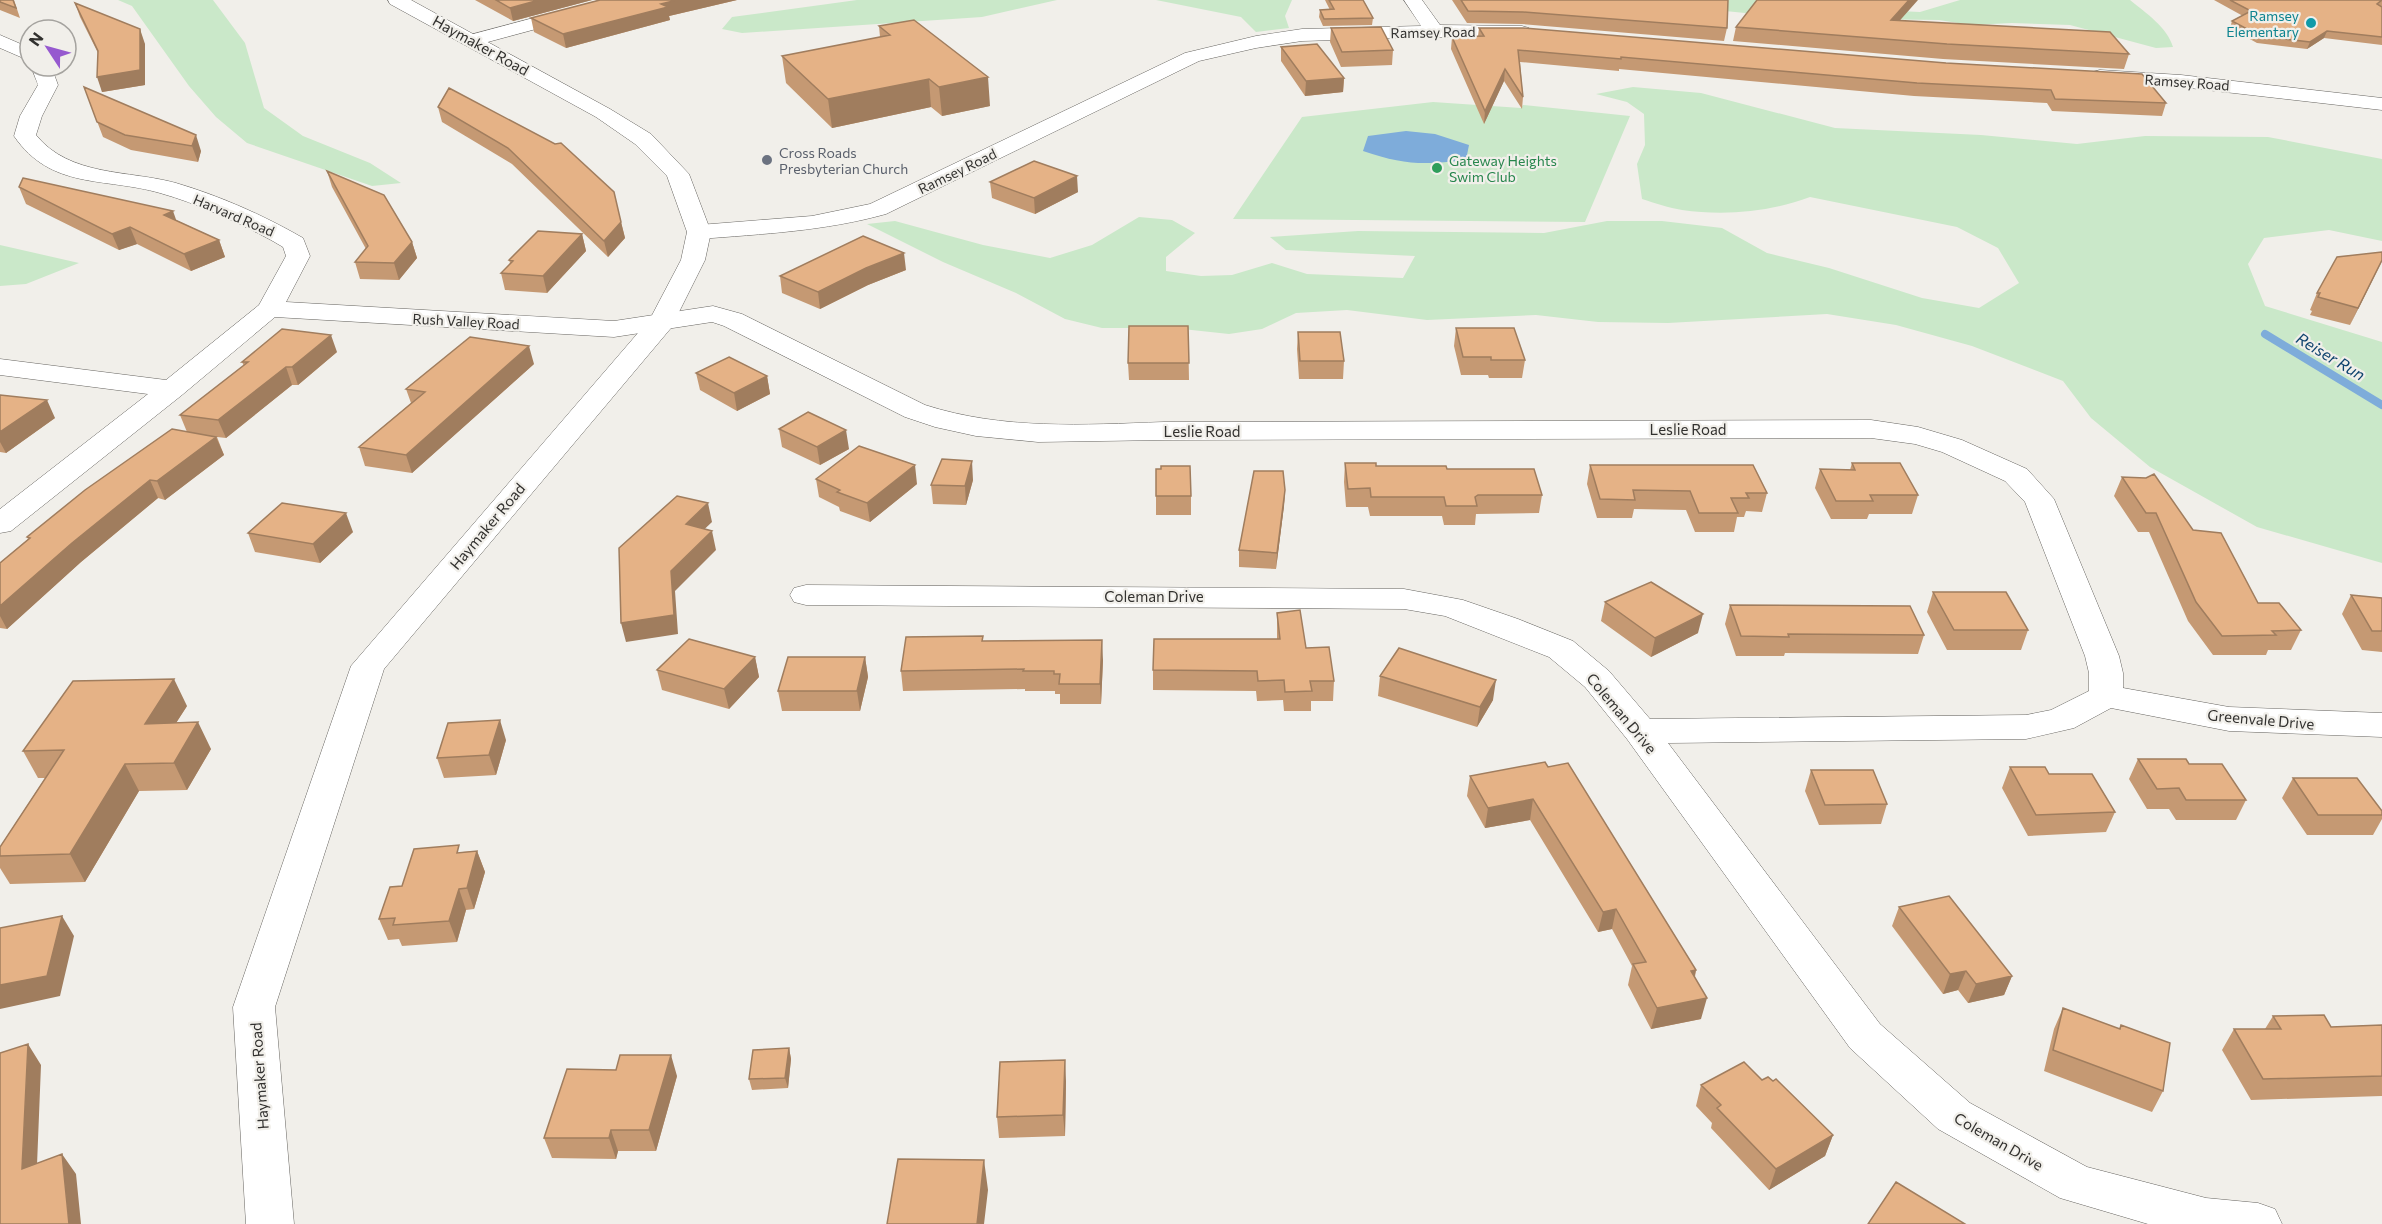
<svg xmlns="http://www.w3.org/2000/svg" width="2382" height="1224" viewBox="0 0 2382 1224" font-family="Commissioner,sans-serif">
<rect width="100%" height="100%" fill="#f1efea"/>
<!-- green -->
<path fill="#cae8c9" d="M118,0H213L245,43L264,108L303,136L370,163L401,183L372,186L247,143L216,117L189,86L132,6Z
M857,0H1057L982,17L742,33L722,29L732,17Z
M1156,0H1292L1285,16L1289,28L1256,32L1241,17Z
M1615,0H1766L1834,8L1920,12L1960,0H2130C2146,13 2167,27 2173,47L2156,48L2070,25L2012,23L1971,25L1939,20L1796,18Z
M1633,87L1701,93L1835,128L1981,135L2077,144L2145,136L2268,137L2382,159V241L2329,230L2264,238L2248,264L2265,306L2382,342V563L2257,527L2150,467L2091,418L2063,381L1972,346L1896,325L1827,314L1668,323L1598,322L1536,315L1427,320L1347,310L1296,313L1262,329L1229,334L1173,328H1102L1065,319L1016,293L943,262L867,224L895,221L983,245L1050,258L1092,245L1139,217L1172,220L1195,233L1166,257V271L1201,276L1232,275L1272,263L1307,274L1403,278L1415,256L1286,250L1270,237L1358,231L1544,233L1607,221H1662L1722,228L1767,253L1829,268L1922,298L1979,308L2019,283L1998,248L1957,227L1810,197C1770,212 1725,216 1682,210C1669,208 1655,203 1642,199L1637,164L1645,145L1644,114L1627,102L1596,94Z
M1433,102L1521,108L1523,105L1630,116L1585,222L1233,219L1302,117Z
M0,245L79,263L26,284L0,286Z"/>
<!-- water -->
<path fill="#7eacda" d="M1406,131L1435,134L1469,145L1466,160C1423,165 1404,165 1363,151L1368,136Z"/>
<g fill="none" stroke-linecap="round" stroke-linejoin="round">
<!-- stream -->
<path stroke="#7eacda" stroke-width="8" d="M2265,334L2382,405"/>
<defs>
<path id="minor" d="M601,0H631L629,4L473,46L466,44L463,40L466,36Z
M1404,0H1422L1440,25L1522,26L1529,28L1532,32L1529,36L1522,38L1434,37L1302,41L1256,48L1199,61L886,214C825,231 763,234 699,239L691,237L687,232L691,227L699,225L812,216L870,204L1185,53L1256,36L1302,29L1421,26Z
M0,35L30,48V61L0,48Z
M31,66H51L58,85L42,116L36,135C70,177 129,170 176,183C220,196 263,215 303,238L310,256L286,302L614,321L713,306L742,314L925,405C1003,430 1083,425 1164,422L1871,420L1918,427L1962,440L2027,469L2054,499L2119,656L2123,673V688L2229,707L2382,713V737L2229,731L2111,708L2074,728L2026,739L1668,743L1880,1024L1970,1103L2087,1167L2206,1198L2258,1203L2275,1209L2282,1224H2148L2060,1198L1938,1129L1850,1048L1627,739L1585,687L1549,657L1445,616L1404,609L806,605L794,602L790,595L794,588L806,585L1404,589L1463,600L1518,619L1573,641L1609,671L1650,719L2026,715L2051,710L2089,691V673L2085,656L2025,502L2005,481L1942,452L1915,444L1871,438L1164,440L1038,442L976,436L935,427L905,417L724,326L712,322L614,337L275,317L182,395L11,531L0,533V509L148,394L0,375V359L166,380L259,305L286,256L283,247L271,240C235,221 199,204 160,193C104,177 51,190 14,136L20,116L38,85Z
M2100,70L2181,75L2382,98V110L2181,87L2093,80L2090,76L2093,72Z"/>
<path id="major" d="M388,0H411L610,109L651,134L689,174L711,232L705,260L671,328L384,669L275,1007L294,1224H246L233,1007L351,666L650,319L681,260L687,232L667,176L635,144L596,117L390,4Z"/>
</defs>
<!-- minor casing -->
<use href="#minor" stroke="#676561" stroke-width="1"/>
<!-- major casing -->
<use href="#major" stroke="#676561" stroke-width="1"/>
<!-- minor -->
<use href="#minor" fill="#fff" fill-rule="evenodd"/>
<!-- major -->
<use href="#major" fill="#fff" fill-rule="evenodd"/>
</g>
<!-- wall -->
<path fill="#c59973" d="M0,0H14L20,18L0,10Z
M475,0H592L513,21Z
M600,0H737L669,16L670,20L566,48L534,32L531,18Z
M1325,0H1363L1373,18L1372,25L1323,26L1319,17L1320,10H1330Z
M1452,0H1728L1727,28L1724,41L1522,24L1467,23Z
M2214,0H2382V45L2324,38L2307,49L2257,43L2230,28L2232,21L2243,16Z
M75,3L145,44V85L102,92L98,53L80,17Z
M1900,21L2129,54L2124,69L1943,59L1733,41L1736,27Z
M879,26L990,106L942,116L931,107L832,128L786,83L782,56L880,37Z
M1331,28L1393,50L1392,65L1341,67L1330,42Z
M1479,28L2166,103L2162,116L2052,111L2047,103L1914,96L1619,69V71L1520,62L1523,97L1522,109L1504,81L1484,124L1451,49L1452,37L1478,36Z
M1281,47L1344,78L1343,92L1305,96L1281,61Z
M84,87L201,151L198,162L131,150L103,137Z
M449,88L621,222L625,238L608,257L512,164L442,122L438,107Z
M327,171L412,242L417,258L399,280L360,279L355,262L366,249L332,187Z
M990,182L1078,192L1035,214L992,198Z
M19,187L176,220L219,240L225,257L191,271L137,244L119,250L26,204Z
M582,234L586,251L547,293L505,290L501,273L510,263L509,260Z
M2382,261L2350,325L2310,315L2312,311L2310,310L2317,293Z
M906,270L868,285L820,309L782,293L780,276Z
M1188,326L1189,380H1129L1128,363Z
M1456,328L1525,360L1522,378H1489L1488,375H1461L1454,346Z
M1298,332L1344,361L1343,379H1299L1297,349Z
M337,352L298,385H292L226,438L217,437L224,455L165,500L158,498L81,562L7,629L0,628V563L28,539L27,537L187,432L180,415L244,366L242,362Z
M534,364L412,473L365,466L359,447L411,403L406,389Z
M696,373L767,376L770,394L737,411L700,390Z
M0,395L55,418L6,453L0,452Z
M779,429L849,449L820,465L782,447Z
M1345,463L1376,466L1447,469L1542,495L1539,513L1476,514L1475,525H1444L1442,516H1370L1368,507H1346L1344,482Z
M1852,463L1918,495L1912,514H1869L1867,519H1831L1815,488L1820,469L1850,470Z
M1590,465L1767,493L1762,512L1746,511L1744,517H1737L1734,532H1695L1686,510L1634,509L1632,518H1597L1587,484Z
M1156,469L1191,496V515H1156Z
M2122,477L2193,530L2258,603L2301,630L2291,650H2268L2266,655H2213L2188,621L2149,532H2138L2114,496Z
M816,479L917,484L870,522L840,511L839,507L819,497Z
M973,480L966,505L933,504L931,485Z
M1285,490L1284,506L1276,569L1239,567V550Z
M353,532L320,563L255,552L248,533Z
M1933,592L2028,630L2021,650H1947L1927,612Z
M2351,595L2382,598V652L2362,650L2342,614Z
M1605,602L1698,633L1651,657L1601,621Z
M1730,605L1924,635L1918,654L1785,653L1784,656H1736L1725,624Z
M1277,613L1334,681L1333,701H1311V711H1284L1283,700L1257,701L1256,691L1153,690V670L1277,639Z
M983,636V641L1103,660L1101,704H1060V694H1055V691H1025V689L903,691L901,671Z
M755,657L759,677L729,709L662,690L657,670Z
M865,657L868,677L860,711H782L778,691Z
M1380,676L1493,700L1477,727L1378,696Z
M187,706L176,723L211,749L187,790L139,791L85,882L10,884L0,868V847L45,778H38L23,751Z
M506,740L496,775L444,778L437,758Z
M2138,759L2189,764L2246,800L2236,820H2176L2169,809H2147L2129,779Z
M1548,767L1696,970L1695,977L1701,1019L1651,1029L1628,985L1632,966L1612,929L1598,932L1530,820L1485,828L1467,796L1470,776Z
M2010,767L2049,774L2115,812L2106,832L2028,836L2002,788Z
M1811,770L1887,804L1881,824L1819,825L1805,791Z
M2293,778L2382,811V819L2373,835H2307L2282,798Z
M477,851L485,872L474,909L466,910L457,942L402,946L399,939L388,940L379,919L402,886L462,852Z
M1899,907L2012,976L2004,995L1968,1003L1958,990L1943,994L1892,926Z
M2063,1008L2119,1029L2121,1025L2163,1091L2152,1112L2044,1071L2054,1029Z
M2273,1016L2331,1027L2382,1025V1096L2251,1100L2222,1050L2234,1029H2265Z
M789,1048L791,1059L788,1088L752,1090L749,1079Z
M677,1076L656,1151H618L616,1159L552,1158L544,1138Z
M1762,1080L1773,1081L1833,1135L1825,1156L1769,1190L1711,1128L1712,1123L1696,1106L1701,1085Z
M1066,1081L1065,1136L999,1138L997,1117Z"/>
<!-- shaded-wall -->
<path fill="#a07d5e" d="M539,0H592L513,21L510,8Z
M677,0H737L669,16L670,20L566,48L563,34L661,4Z
M1909,0H1918L1887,35L1891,20Z
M140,29L145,44V85L102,92L97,77Z
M2327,31L2324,38L2307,49L2310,42Z
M1505,69L1504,81L1484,124L1485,111Z
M988,77L990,106L942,116L939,87Z
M1344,78L1343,92L1305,96L1306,81Z
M929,79L931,107L832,128L828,99Z
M196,135L201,151L198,162L192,146Z
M1077,176L1078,192L1035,214L1034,198Z
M173,211L179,228L164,215Z
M621,222L625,238L608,257L604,241Z
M130,227L137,244L119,250L112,234Z
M582,234L586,251L547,293L543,276Z
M219,240L225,257L191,271L184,254Z
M412,242L417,258L399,280L394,263Z
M904,253L906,270L868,285L820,309L818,292L866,268Z
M2382,261L2350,325L2358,308Z
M331,335L337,352L298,385L292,367Z
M529,346L534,364L412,473L406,455Z
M286,367L292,385L226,438L218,420Z
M767,376L770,394L737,411L734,393Z
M47,400L55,418L6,453L0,442V432Z
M846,430L849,449L820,465L817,447Z
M216,437L224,455L165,500L157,481Z
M972,461L973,480L966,505L965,486Z
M915,465L917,484L870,522L867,503Z
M150,480L158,498L81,562L7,629L0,616V606L72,543Z
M1285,490L1284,506L1276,569L1277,553Z
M708,503L712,522L690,543L686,524Z
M346,513L353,532L320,563L313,544Z
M712,531L716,550L675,591L678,634L626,642L621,623L671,571Z
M1703,614L1698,633L1651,657L1655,638Z
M1102,640L1103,660L1101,704L1100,684Z
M755,657L759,677L729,709L724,689Z
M865,657L868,677L860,711L857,691Z
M174,679L187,706L158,751L145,724Z
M1496,680L1493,700L1477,727L1480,707Z
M500,720L506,740L496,775L489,755Z
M198,722L211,749L187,790L174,763Z
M125,764L139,791L85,882L70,854Z
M1533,799L1530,820L1485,828L1488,808Z
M477,851L485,872L474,909L467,888Z
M459,889L466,910L457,942L449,921Z
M1616,909L1612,929L1598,932L1603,912Z
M62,916L74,936L60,996L0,1009V985Z
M1696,970L1691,991V971Z
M1966,971L1958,990L1943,994L1950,974Z
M2012,976L2004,995L1968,1003L1976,984Z
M1707,998L1701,1019L1651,1029L1657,1008Z
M28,1044L41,1065L36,1190L22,1169Z
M789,1048L791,1059L788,1088L785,1078Z
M671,1055L677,1076L656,1151L649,1130Z
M1065,1060L1066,1081L1065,1136L1063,1115Z
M611,1130L618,1151L616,1159L609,1138Z
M1833,1135L1825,1156L1769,1190L1776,1169Z
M62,1154L76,1174L81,1224H69Z
M984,1160L988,1190L984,1224H977Z"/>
<!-- building -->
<path fill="#e5b286" stroke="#a07d5e" stroke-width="1.5" d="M0,0H13L16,8L0,2Z
M496,0H539L510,8Z
M600,0H677L661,4L668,7L563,34L531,18Z
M1329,0H1363L1373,18L1324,19L1320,10L1334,9Z
M1461,0H1728L1727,28L1523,12L1468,11Z
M1757,0H1909L1891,20L2110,32L2129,54L1947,44L1736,27Z
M2230,0H2382L2377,4L2382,7V37L2327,31L2310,42L2260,36L2232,21L2251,11Z
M75,3L140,29V70L97,77L98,51Z
M914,20L988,77L939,87L929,79L828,99L782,56L890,35L879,26Z
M1381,27L1393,50L1342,52L1331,28Z
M1479,28H1523L1946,63L2142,74L2166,103L2055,99L2051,90L1917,83L1621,57V59L1518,50L1523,97L1505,69L1485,111L1452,37L1484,36Z
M1317,44L1344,78L1306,81L1281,47Z
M84,87L196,135L192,146L125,135L97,122Z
M449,88L555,144L561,143L614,192L621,222L604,241L508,148L438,107Z
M1034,161L1077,176L1034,198L990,182Z
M327,171L384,195L412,242L394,263L355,262L368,246Z
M23,178L173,211L164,215L219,240L184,254L130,227L112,234L19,187Z
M538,231L582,234L543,276L501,273L513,261L509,260Z
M863,236L904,253L866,268L818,292L780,276Z
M2382,252V260L2358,308L2318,297L2320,293H2317L2337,257Z
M1129,326H1188L1189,363H1128Z
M1456,328H1514L1525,360H1491V357H1463Z
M282,329L331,335L292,367H286L218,420L180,415L248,362H242Z
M1298,332H1340L1344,361H1300Z
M470,337L529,346L406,455L359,447L425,392L406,389Z
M729,357L767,376L734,393L696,373Z
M0,395L47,400L0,432Z
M808,412L846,430L817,447L779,429Z
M172,429L216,437L157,481L150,480L72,543L0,606V563L30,538L27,537L85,490Z
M859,446L915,465L867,503L837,492L840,490L816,479Z
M942,459L972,461L965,486L931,485Z
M1345,463H1376V466H1446L1447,469H1534L1542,495H1478L1475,497L1477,506H1446L1444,497H1371L1370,488L1348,489Z
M1852,463H1900L1918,495H1870L1873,501H1836L1820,469L1855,470Z
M1590,465H1753L1767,493H1746L1749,498H1731L1738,513H1699L1690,491L1633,490L1635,500L1600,499Z
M1161,466H1190L1191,496H1156V469H1161Z
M1254,471H1283L1285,490L1277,553L1239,550Z
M2154,474L2193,530L2221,533L2258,603H2279L2301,630L2272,631L2276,635L2222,636L2196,602L2156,513H2146L2122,477L2146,478Z
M677,496L708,503L686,524L712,531L671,571L674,615L621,623L619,548Z
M282,503L346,513L313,544L248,533Z
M1651,582L1703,614L1655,638L1605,602Z
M1933,592H2006L2028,630H1954Z
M2351,595L2382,598V631H2372Z
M1730,605L1910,606L1924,635L1788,634L1789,637L1741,636Z
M1300,610L1306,648L1329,647L1334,681H1310L1312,691L1285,692L1284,680L1258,681L1257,671L1153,670L1154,639H1280L1277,613Z
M983,636L982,641L1102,640L1100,684H1059L1060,674H1054V671H1023L1024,669L901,671L906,637Z
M689,639L755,657L724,689L657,670Z
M1399,648L1496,680L1480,707L1380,676Z
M788,657H865L857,691H778Z
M174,679L145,724L198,722L174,763L125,764L70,854L0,856V847L64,750L23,751L73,681Z
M500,720L489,755L437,758L448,723Z
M2138,759H2186L2189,764H2222L2246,800H2186L2179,788L2157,789Z
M1545,762L1548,767L1568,763L1696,970L1691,971L1707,998L1657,1008L1633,964L1646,962L1616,909L1603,912L1533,799L1488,808L1470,776Z
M2010,767H2045L2049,774H2092L2115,812L2036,815Z
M1811,770H1873L1887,804L1825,805Z
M2293,778H2357L2382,811V815H2318Z
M459,845L457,853L477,851L467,888L459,889L449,921L393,925L395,918L379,919L390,887L402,886L414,849Z
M1949,896L2012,976L1976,984L1966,971L1950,974L1899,907Z
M62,916L47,976L0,985V928Z
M2063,1008L2120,1029L2121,1025L2170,1043L2163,1091L2053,1050Z
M2324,1015L2331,1027L2382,1025V1076L2263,1079L2234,1029H2281L2273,1016Z
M28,1044L22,1169L62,1154L69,1224H0V1053Z
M789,1048L785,1078L749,1079L753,1050Z
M620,1055H671L649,1130H611L609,1138H544L567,1069L616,1070Z
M1065,1060L1063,1115L997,1117L1000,1062Z
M1744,1062L1762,1080L1768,1077L1773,1081L1776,1079L1833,1135L1776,1169L1717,1108L1721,1105L1701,1085Z
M898,1159L984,1160L977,1224H887Z
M1896,1182L1965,1224H1868Z"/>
<!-- markers -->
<circle fill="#0f9aa8" stroke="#f1efea" stroke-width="2" cx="2311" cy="23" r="6"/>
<circle fill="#6b7280" stroke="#f1efea" stroke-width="2" cx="767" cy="160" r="6"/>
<circle fill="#2e9e5b" stroke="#f1efea" stroke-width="2" cx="1437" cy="168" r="6"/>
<g text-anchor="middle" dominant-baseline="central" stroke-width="4.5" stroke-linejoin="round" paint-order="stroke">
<!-- far-culture labels -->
<g font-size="14" fill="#0d838f" stroke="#f1efea" text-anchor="end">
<text x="2299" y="15">Ramsey<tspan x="2299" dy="16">Elementary</tspan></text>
</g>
<!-- far-street labels -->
<g font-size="14" fill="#32312f" stroke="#f1efea">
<text transform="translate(1433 32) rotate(-1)">Ramsey Road</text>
<text transform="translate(2187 82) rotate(4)">Ramsey Road</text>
<text transform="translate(957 171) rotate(-26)">Ramsey Road</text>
<text transform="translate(234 215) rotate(23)">Harvard Road</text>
<text transform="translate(466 321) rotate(3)">Rush Valley Road</text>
</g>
<!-- far-worship labels -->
<g font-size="14" fill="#5b616d" stroke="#f1efea" text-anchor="start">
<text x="779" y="152">Cross Roads<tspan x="779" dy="16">Presbyterian Church</tspan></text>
</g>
<!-- far-leisure labels -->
<g font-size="14" fill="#27864d" stroke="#f1efea" text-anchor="start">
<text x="1449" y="160">Gateway Heights<tspan x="1449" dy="16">Swim Club</tspan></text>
</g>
<!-- street labels -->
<g font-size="15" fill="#32312f" stroke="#f1efea">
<text transform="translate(481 45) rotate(29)">Haymaker Road</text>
<text x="1688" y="429">Leslie Road</text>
<text x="1202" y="431">Leslie Road</text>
<text transform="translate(487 526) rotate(-50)">Haymaker Road</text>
<text x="1154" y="596">Coleman Drive</text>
<text transform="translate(1622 713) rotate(50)">Coleman Drive</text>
<text transform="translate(2261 719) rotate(5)">Greenvale Drive</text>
<text transform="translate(259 1076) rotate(-94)">Haymaker Road</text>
<text transform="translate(1999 1141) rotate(30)">Coleman Drive</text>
</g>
<!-- water labels -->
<g font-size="16" font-style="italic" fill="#0f436e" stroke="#f1efea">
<text transform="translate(2331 356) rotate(31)">Reiser Run</text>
</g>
</g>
<!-- north arrow -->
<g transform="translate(48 48) rotate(306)"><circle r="28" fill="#f1efea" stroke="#a5a39f" stroke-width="1.5"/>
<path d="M0-4.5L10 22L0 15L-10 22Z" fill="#9659cf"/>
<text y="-9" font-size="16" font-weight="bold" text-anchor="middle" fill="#32312f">N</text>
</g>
</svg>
